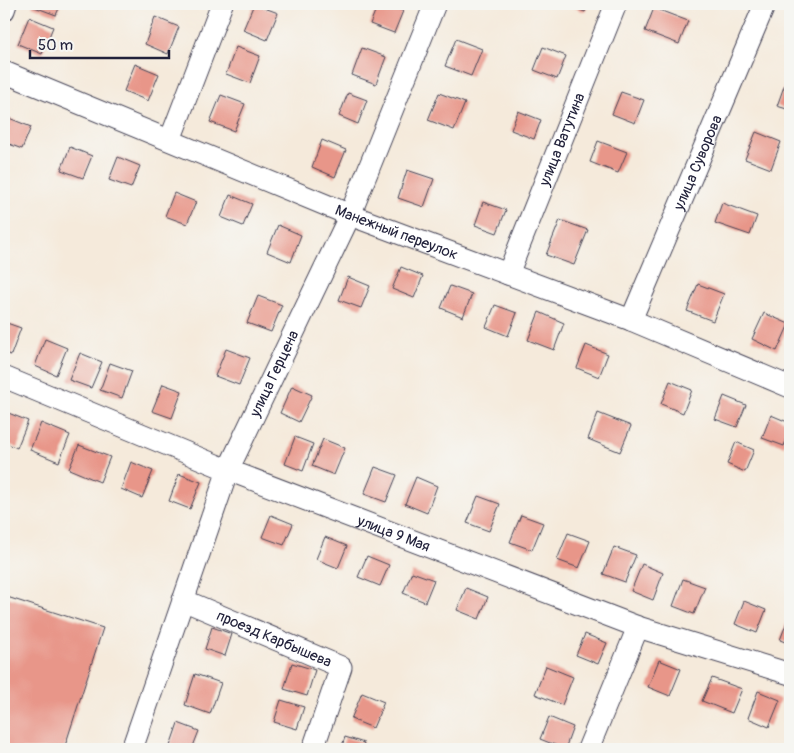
<svg xmlns="http://www.w3.org/2000/svg" width="794" height="753" viewBox="0 0 794 753" font-family="Pangolin,sans-serif">
<rect width="100%" height="100%" fill="#f6f6f2"/>
<filter id="ink" filterUnits="userSpaceOnUse"><feTurbulence type="fractalNoise" baseFrequency=".02" numOctaves="2"/><feDisplacementMap in="SourceGraphic" scale="10" xChannelSelector="R" yChannelSelector="G"/><feConvolveMatrix kernelMatrix="1 2 1 2 8 2 1 2 1" color-interpolation-filters="sRGB"/></filter>
<filter id="wash" filterUnits="userSpaceOnUse"><feTurbulence type="fractalNoise" baseFrequency=".0096" numOctaves="4" result="noise"/><feDisplacementMap in="SourceGraphic" scale="20" xChannelSelector="R" yChannelSelector="G"/><feGaussianBlur stdDeviation="1.12" result="paint"/><feColorMatrix in="noise" values="0 0 0 0 0 0 0 0 0 0 0 0 0 0 0 0 0 1.4 0 .05"/><feComposite in="paint" operator="in"/></filter>
<g filter="url(#wash)">
<rect width="100%" height="100%" fill="#f5eadb"/>
<g id="blocks">
<!-- building -->
<path fill="#e89689" d="M33,4H61L56,15L32,6Z
M254,4L278,13L267,40L243,30Z
M378,4H385L403,11L394,33L370,24Z
M566,4H588L585,12Z
M654,8L688,21L679,44L645,31Z
M29,17L53,27L42,54L18,44Z
M155,17L179,27L168,54L145,44Z
M456,39L482,49L471,76L445,66Z
M236,47L260,56L250,83L226,74Z
M543,47L566,56L557,79L534,70Z
M362,48L386,57L376,84L352,75Z
M135,64L159,74L148,101L124,91Z
M787,78L790,80V110L777,106Z
M621,92L644,100L635,123L612,114Z
M348,93L367,100L358,124L339,116Z
M439,93L465,103L454,130L428,120Z
M221,95L245,104L234,131L210,122Z
M518,111L541,120L534,139L511,130Z
M9,118L31,127L22,149L4,142V132Z
M756,132L781,142L771,169L745,159Z
M322,140L346,150L335,177L312,167Z
M598,141L627,152L618,173L590,162Z
M70,147L92,156L83,178L61,170Z
M118,157L140,166L131,188L109,180Z
M407,170L434,179L424,207L398,198Z
M174,193L196,202L187,224L165,216Z
M230,195L252,204L243,226L221,217Z
M483,202L506,210L497,233L475,225Z
M722,203L757,216L750,235L715,223Z
M560,220L588,230L574,265L546,255Z
M278,225L301,235L291,262L267,252Z
M401,267L423,276L414,298L392,289Z
M348,277L370,286L361,308L339,300Z
M698,284L724,294L713,321L687,311Z
M450,286L472,294L463,317L441,308Z
M258,296L282,305L271,332L247,323Z
M495,305L517,313L508,336L486,327Z
M539,312L564,323L554,350L528,340Z
M764,313L789,324L777,351L752,339Z
M4,322L21,328L11,355L4,353Z
M45,339L67,348L56,375L35,366Z
M586,345L608,354L599,377L577,368Z
M226,349L250,358L239,385L215,376Z
M80,353L102,362L91,388L69,380Z
M110,363L132,371L122,398L100,390Z
M670,381L692,390L683,413L661,404Z
M163,384L182,391L172,418L152,411Z
M292,386L312,395L299,422L280,413Z
M724,396L746,405L737,427L715,419Z
M6,412L28,421L17,448L4,442V418Z
M598,413L631,426L620,452L588,439Z
M771,415L790,423V430L784,446L762,438Z
M41,423L70,435L59,462L30,450Z
M295,437L313,444L303,471L285,464Z
M323,439L345,448L334,475L312,466Z
M736,442L754,450L745,472L727,464Z
M79,445L110,457L100,482L69,469Z
M131,462L153,471L142,498L121,489Z
M375,467L397,475L386,502L364,494Z
M179,474L201,482L190,509L169,501Z
M416,477L437,486L427,513L405,504Z
M478,496L500,504L489,531L467,523Z
M271,515L293,524L284,545L262,537Z
M521,515L543,523L532,550L510,542Z
M568,533L590,541L579,568L557,560Z
M325,537L347,546L338,568L316,559Z
M614,547L636,555L625,582L603,574Z
M367,556L389,565L380,586L358,577Z
M642,564L663,573L653,600L631,591Z
M412,572L434,580L425,602L403,593Z
M683,579L705,587L694,614L673,606Z
M466,588L488,597L479,619L457,610Z
M4,596L103,628L64,749H4Z
M744,601L766,610L757,633L735,624Z
M790,614V644L780,640Z
M212,627L232,634L225,656L205,649Z
M585,634L607,643L598,664L576,655Z
M659,660L681,669L670,696L648,687Z
M292,663L315,670L307,696L284,689Z
M546,666L573,677L562,705L535,694Z
M195,674L221,683L210,714L185,705Z
M712,678L742,689L732,713L702,701Z
M758,691L780,700L769,727L748,718Z
M362,693L384,702L373,728L351,719Z
M281,700L304,707L297,729L274,722Z
M549,717L573,727L565,749L540,739Z
M178,723L199,731L192,749H169Z
M345,737L364,743L362,749H341Z"/>
</g>
</g>
<g filter="url(#ink)">
<use href="#blocks" fill-opacity="0" stroke="#424053" stroke-width="1"/>
<g fill="none" stroke-linecap="round" stroke-linejoin="round">
<defs>
<g id="minor">
<path d="M4,10L6,4"/>
<path id="s1" d="M4,72L350,215L631,320L790,387"/>
<path d="M170,140L222,4"/>
<path id="s2" d="M508,274L616,4"/>
<path id="s3" d="M631,320L765,4"/>
<path id="s4" d="M4,377L228,470L638,627L790,674"/>
<path id="s5" d="M183,600L341,667L313,749"/>
<path id="s6" d="M132,749L228,470L350,215L435,4"/>
<path d="M588,749L638,627"/>
</g>
</defs>
<!-- minor casing -->
<use href="#minor" stroke="#424053" stroke-width="23"/>
<!-- minor -->
<use href="#minor" stroke="#fff" stroke-width="21"/>
</g>
</g>
<g text-anchor="middle" dominant-baseline="central" stroke-width="4" stroke-linejoin="round" paint-order="stroke">
<!-- street labels -->
<g font-size="15" fill="#22223b" stroke="#f6f6f2">
<text stroke="none"><textPath href="#s2" startOffset="145">улица Ватутина</textPath></text>
<text stroke="none"><textPath href="#s3" startOffset="171">улица Суворова</textPath></text>
<text stroke="none"><textPath href="#s1" startOffset="424">Манежный переулок</textPath></text>
<text stroke="none"><textPath href="#s6" startOffset="402">улица Герцена</textPath></text>
<text stroke="none"><textPath href="#s4" startOffset="420">улица 9 Мая</textPath></text>
<text stroke="none"><textPath href="#s5" startOffset="99">проезд Карбышева</textPath></text>
</g>
</g>
<!-- margin -->
<rect width="794" height="753" fill="none" stroke="#f6f6f2" stroke-width="20"/>
<!-- scale -->
<path d="M30 50v8h139v-8" fill="none" stroke="#22223b" stroke-width="2.5"/>
<text x="38" y="50" font-size="15" fill="#22223b" stroke="#f6f6f2" stroke-width="4" paint-order="stroke">50 m</text>
</svg>
